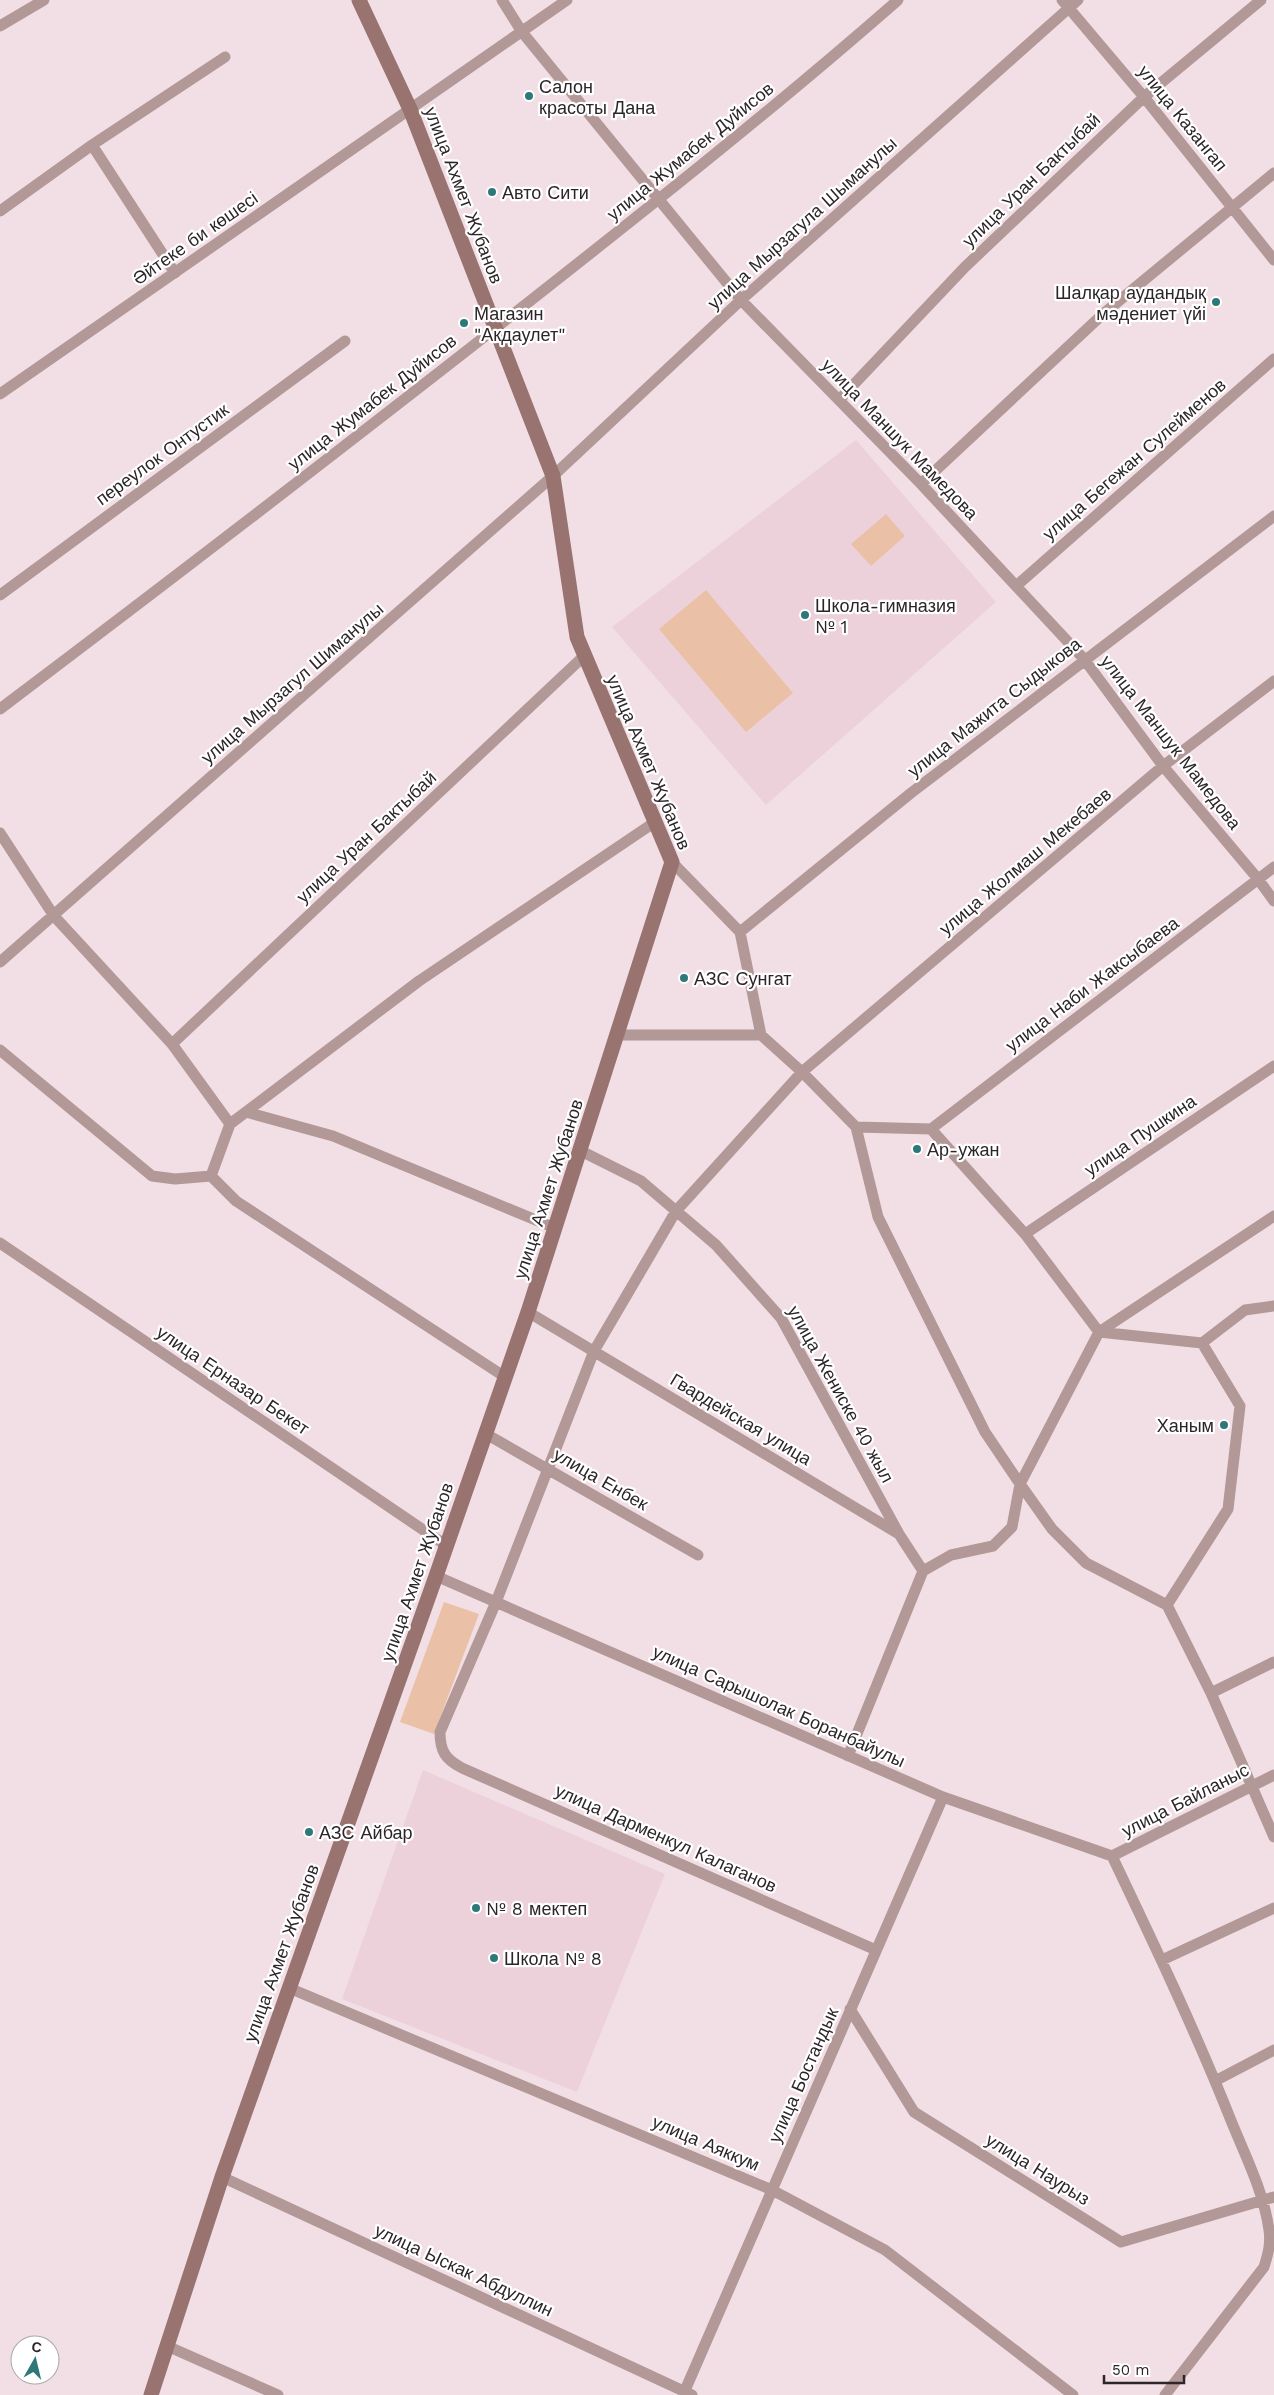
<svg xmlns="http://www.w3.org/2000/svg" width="1274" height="2395" viewBox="0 0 1274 2395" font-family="'Work Sans',sans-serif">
<rect width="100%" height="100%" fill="#f2dfe6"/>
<!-- built -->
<path fill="#ecd1db" d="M856,440L996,602L766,805L612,627Z
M423,1770L665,1874L577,2092L342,1999Z"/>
<!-- green -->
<path fill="#eac1a6" d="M886,514L905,536L871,566L851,544Z
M706,590L793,693L746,732L659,629Z
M444,1602L479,1614L434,1734L400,1722Z"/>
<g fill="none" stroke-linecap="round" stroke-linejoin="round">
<!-- street -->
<path stroke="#b29896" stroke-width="11" d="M502,0L522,32L741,300L921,484L1084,659L1163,766L1258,879L1274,901
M1062,0L1144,97L1274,260
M0,26L44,0
M92,145L225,57
M0,211L92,145L175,273
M0,394L567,0
M839,400L965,267L1144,97L1261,0
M921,484L1103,314L1274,173
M1016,586L1274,359
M0,595L345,341
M0,709C167,583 332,456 497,327C633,220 768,114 898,0
M0,833L54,916L172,1044L230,1124L419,981L655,822
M672,862L740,932L761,1035
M740,932L911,793L1274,516
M0,962L553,476L741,300L1078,0
M616,1035H761L802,1072L856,1127L878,1217L985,1432L1020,1484L1052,1529L1086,1563L1167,1605L1211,1693L1274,1837
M172,1044L584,656
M0,1050L152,1176L175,1179L211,1176
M246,1112L333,1136L555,1228
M230,1124L211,1176L236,1201L505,1377
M856,1127L931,1129L1025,1234L1099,1332L1202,1343L1245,1310L1274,1306
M931,1129L1274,867
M579,1150L641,1181L716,1245L781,1318L899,1534
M1025,1234L1274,1066
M0,1243L447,1546
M528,1312L899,1534L923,1571
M486,1434L698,1555
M436,1576L943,1797L1112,1856
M1167,1605L1228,1509L1240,1406L1202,1343
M1211,1693L1274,1662
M848,1756L923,1571L951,1555L993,1546L1012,1527L1020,1484L1099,1332L1274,1216
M1112,1856C1154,1944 1196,2032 1232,2123C1246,2157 1264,2193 1269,2230C1271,2244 1268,2254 1264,2267L1165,2395
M1112,1856L1274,1775
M876,1950L462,1768C445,1759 440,1751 440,1732L496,1602L594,1351L676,1211L802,1072L1163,766L1274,681
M1162,1960L1274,1908
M289,1988L772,2190L885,2250L1073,2395
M850,2009L914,2112L1121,2242L1274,2197
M1215,2081L1274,2050
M222,2177L692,2395
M167,2346L278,2395
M683,2395L943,1797"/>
<!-- secondary -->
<path stroke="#997370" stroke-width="15" d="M151,2395L222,2177L436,1576L528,1312L672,862L577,637L553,476L410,109L359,0"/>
</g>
<!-- markers -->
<g fill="#2e7879" stroke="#fff" stroke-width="2">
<circle cx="529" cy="96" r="5"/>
<circle cx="492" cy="192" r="5"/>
<circle cx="1216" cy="302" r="5"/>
<circle cx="464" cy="323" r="5"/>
<circle cx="805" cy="615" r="5"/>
<circle cx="684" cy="978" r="5"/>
<circle cx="917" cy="1149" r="5"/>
<circle cx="1224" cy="1425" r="5"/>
<circle cx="309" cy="1832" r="5"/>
<circle cx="476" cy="1908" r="5"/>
<circle cx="494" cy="1958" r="5"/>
</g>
<g text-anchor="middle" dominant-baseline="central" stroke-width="4.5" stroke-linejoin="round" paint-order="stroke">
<!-- poi labels -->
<g font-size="18" fill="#2d2629" stroke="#fff" text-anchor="start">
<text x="539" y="86">Салон<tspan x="539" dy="21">красоты Дана</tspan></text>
<text x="502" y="192">Авто Сити</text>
<text x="1206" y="292" text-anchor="end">Шалқар аудандық<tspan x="1206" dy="21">мәдениет үйі</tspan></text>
<text x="474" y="313">Магазин<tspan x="474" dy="21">"Акдаулет"</tspan></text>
<text x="815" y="605">Школа-гимназия<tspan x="815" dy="21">№ 1</tspan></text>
<text x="694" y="978">АЗС Сунгат</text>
<text x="927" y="1149">Ар-ужан</text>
<text x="1214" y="1425" text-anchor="end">Ханым</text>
<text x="319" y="1832">АЗС Айбар</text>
<text x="486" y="1908">№ 8 мектеп</text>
<text x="504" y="1958">Школа № 8</text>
</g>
<!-- street labels -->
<g font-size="18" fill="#2d2629" stroke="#fff">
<text transform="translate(1183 118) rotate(51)">улица Казангап</text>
<text transform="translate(690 151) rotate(-39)">улица Жумабек Дуйисов</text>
<text transform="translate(1031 180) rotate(-44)">улица Уран Бактыбай</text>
<text transform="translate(464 195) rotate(69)">улица Ахмет Жубанов</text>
<text transform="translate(802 223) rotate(-42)">улица Мырзагула Шыманулы</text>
<text transform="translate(195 238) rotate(-35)">Әйтеке би көшесі</text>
<text transform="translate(372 402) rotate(-38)">улица Жумабек Дуйисов</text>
<text transform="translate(900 439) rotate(46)">улица Маншук Мамедова</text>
<text transform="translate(162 454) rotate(-36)">переулок Онтустик</text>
<text transform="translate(1134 459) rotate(-41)">улица Бегежан Сулейменов</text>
<text transform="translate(292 683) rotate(-41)">улица Мырзагул Шиманулы</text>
<text transform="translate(994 707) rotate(-38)">улица Мажита Сыдыкова</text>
<text transform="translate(1171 742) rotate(52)">улица Маншук Мамедова</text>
<text transform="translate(649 762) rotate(67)">улица Ахмет Жубанов</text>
<text transform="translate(366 837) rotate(-43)">улица Уран Бактыбай</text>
<text transform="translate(1025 861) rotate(-40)">улица Жолмаш Мекебаев</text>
<text transform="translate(1092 984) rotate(-37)">улица Наби Жаксыбаева</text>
<text transform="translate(1140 1135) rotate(-34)">улица Пушкина</text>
<text transform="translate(548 1189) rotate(-72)">улица Ахмет Жубанов</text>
<text transform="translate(233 1380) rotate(34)">улица Ерназар Бекет</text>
<text transform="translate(841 1394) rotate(61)">улица Жениске 40 жыл</text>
<text transform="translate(741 1419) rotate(31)">Гвардейская улица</text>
<text transform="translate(601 1479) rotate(30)">улица Енбек</text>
<text transform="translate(417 1572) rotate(-71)">улица Ахмет Жубанов</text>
<text transform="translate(779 1706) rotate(24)">улица Сарышолак Боранбайулы</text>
<text transform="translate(1185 1800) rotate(-27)">улица Байланыс</text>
<text transform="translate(666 1838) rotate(24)">улица Дарменкул Калаганов</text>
<text transform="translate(281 1953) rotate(-70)">улица Ахмет Жубанов</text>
<text transform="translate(803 2075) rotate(-66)">улица Бостандык</text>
<text transform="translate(706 2143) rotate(23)">улица Аяккум</text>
<text transform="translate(1038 2169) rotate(32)">улица Наурыз</text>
<text transform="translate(464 2270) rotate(25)">улица Ыскак Абдуллин</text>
</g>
</g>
<!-- north arrow -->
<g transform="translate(35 2360) rotate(8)"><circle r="24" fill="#ffffff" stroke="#aba8a9"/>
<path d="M0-4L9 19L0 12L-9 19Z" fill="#2e7879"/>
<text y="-8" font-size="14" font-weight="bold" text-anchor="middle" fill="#2d2629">С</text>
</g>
<!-- scale -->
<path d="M1104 2375v8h80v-8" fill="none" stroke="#2d2629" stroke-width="2.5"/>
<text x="1112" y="2375" font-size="15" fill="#2d2629" stroke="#ffffff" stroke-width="4" paint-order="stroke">50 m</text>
</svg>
